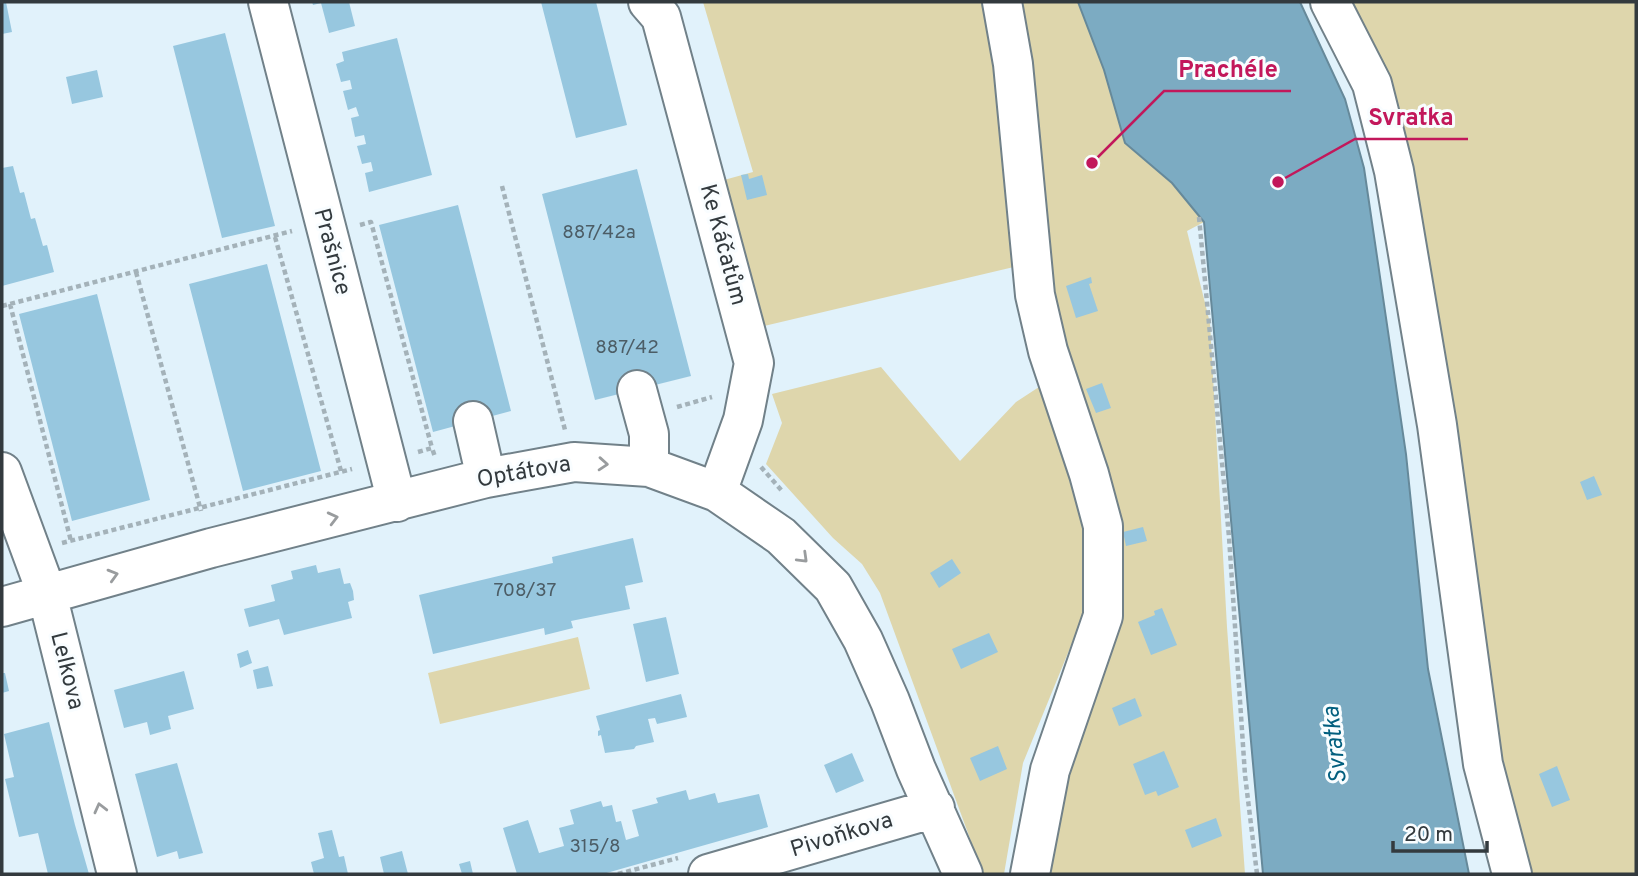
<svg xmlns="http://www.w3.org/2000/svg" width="1638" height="876" viewBox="0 0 1638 876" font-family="Overpass,sans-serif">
<rect width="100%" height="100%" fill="#e1f2fb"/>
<!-- green -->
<path fill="#ded6ac" d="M703,2H995L1026,264L760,327L724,180L753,172Z
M1018,2H1078L1104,70L1125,143L1172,183L1204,222L1187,231L1210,323L1227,627L1245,874H1042L1047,808L1116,619L1106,482L1050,288Z
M1342,2H1636V874H1518L1444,422Z
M881,367L960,461L1016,402L1039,387L1080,499L1090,599L1023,763L1004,874H983L880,593L862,564L833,538L766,464L782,423L772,394Z
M578,637L590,689L440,724L428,673Z"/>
<!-- water -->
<path fill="#7cabc2" stroke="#66899a" stroke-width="2" d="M1078,2H1300L1345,99L1364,168L1406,454L1428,669L1469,874H1263L1204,222L1172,183L1125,143L1104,70Z"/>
<!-- building -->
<path fill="#97c7df" d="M2,2H6L12,32L2,34Z
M312,2H349L355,26L329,33L321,3L313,5Z
M541,2H596L627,125L576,138Z
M225,33L275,226L222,238L173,46Z
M397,38L432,175L369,192L365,173L373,171L371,162L362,164L357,146L366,144L364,135L355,137L351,118L359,116L356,107L348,110L343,91L352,89L350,80L341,82L336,64L344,61L342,52Z
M97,70L103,97L72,104L66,77Z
M13,166L20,193L24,192L31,219L35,218L43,246L47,245L54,272L2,286V168Z
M637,169L691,376L595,400L542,194Z
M748,174L749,179L762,175L767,195L747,200L741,175Z
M458,205L511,411L433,432L379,225Z
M267,264L321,471L243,491L189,284Z
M1091,277L1092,283L1089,284L1098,311L1076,318L1066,286Z
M97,294L150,500L72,521L19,314Z
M1102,383L1111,408L1096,413L1086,389Z
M1594,476L1602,495L1587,500L1580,482Z
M1143,527L1147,541L1126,546L1123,532Z
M633,538L643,582L625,586L630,609L571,621L573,628L545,635L544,628L433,654L419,595L553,563L552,557Z
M952,559L961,573L939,588L930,573Z
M316,565L318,573L340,568L344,584L350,583L353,591L354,600L348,602L352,618L284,635L279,619L249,627L244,609L275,601L271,585L293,579L291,571Z
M1162,608L1177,645L1151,655L1138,622L1155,615L1154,611Z
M666,617L679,674L646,682L633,624Z
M989,633L998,652L961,669L952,649Z
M248,650L252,663L240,668L237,654Z
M268,666L273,686L257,689L253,670Z
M184,671L194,709L168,716L171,729L150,735L147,722L124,728L114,690Z
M2,673H5L9,691L2,693Z
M681,694L687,717L657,724L655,718L648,719L654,742L636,746L634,749L605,753L601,735L598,736V731L600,730L596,716Z
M1135,698L1142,716L1119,726L1112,708Z
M49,722L75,825L89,874H48L38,833L19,837L5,779L14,777L4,734Z
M998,746L1007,769L980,781L970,758Z
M1164,751L1179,787L1158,796L1156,791L1145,795L1133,764Z
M852,753L864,781L836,793L824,765Z
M177,763L203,853L179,859L177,851L157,857L135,774Z
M1557,766L1570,800L1552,807L1539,774Z
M686,790L689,800L715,793L718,803L759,794L768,827L603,874H517L503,828L528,820L539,853L564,846L559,828L574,824L570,810L601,801L603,807L612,805L616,822L621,821L626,840L639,836L632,810L658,803L656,798Z
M1216,818L1222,836L1192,848L1185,830Z
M332,830L339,857L344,856L348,874H314L311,862L324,858L318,833Z
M402,851L408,874H384L380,857Z
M470,861L473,874H462L459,864Z"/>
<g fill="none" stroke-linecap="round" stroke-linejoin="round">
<defs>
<path id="minor" d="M268,2L397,502
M648,2L661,17L754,363L743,420L717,492
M1002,2L1013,64L1035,295L1048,351L1089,474L1103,526V616L1050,770L1030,874
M1330,2L1372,84L1394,171L1437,425L1483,764L1512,874
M637,390L649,434V467
M473,421L486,478
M2,472L47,594L117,874
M2,607L211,548L486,478L574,462L649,467L717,492L781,536L833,587L863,640L890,701L916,769L963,874
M708,874L935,808"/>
</defs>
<!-- minor casing -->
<use href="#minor" stroke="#718189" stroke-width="42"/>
<!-- path -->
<path stroke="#a4b2b9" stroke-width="4.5" stroke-dasharray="5 3.5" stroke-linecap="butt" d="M502,186L565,430
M1199,217L1229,537L1245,775L1257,874
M360,225L371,222L432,448
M275,237L341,471
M136,272L201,511
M10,304L71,541
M2,306L292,231
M677,407L712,397
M418,452L432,448L435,457
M761,467L783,492
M62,543L352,469
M618,874L678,858"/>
<!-- minor -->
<use href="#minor" stroke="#fff" stroke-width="38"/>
</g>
<!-- one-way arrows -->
<defs><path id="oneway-chevron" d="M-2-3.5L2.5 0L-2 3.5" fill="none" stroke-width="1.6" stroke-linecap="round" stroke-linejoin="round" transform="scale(1.75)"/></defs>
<g stroke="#999c9e">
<use href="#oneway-chevron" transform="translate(603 464) rotate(4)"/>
<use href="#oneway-chevron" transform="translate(333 518) rotate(-14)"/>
<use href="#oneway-chevron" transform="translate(803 558) rotate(44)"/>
<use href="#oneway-chevron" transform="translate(113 575) rotate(-16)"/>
<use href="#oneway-chevron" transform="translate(100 808) rotate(-104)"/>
</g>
<g text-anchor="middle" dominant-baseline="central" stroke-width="6" stroke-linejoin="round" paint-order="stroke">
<!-- number labels -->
<g font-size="19" fill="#4c5d66">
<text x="599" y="233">887/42a</text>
<text x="627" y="348">887/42</text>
<text x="525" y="591">708/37</text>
<text x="595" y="847">315/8</text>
</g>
<!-- street labels -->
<g font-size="23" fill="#333a3e" stroke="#f9fdff">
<text transform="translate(722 245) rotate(75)">Ke Káčatům</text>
<text transform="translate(331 252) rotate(75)">Prašnice</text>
<text transform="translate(524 473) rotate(-10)">Optátova</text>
<text transform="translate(66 671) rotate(76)">Lelkova</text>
<text transform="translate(842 836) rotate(-17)">Pivoňkova</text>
</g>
<!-- water labels -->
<g font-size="24" font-style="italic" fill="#015e7e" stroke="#f9fdff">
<text transform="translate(1336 745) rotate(-96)">Svratka</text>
</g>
</g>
<!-- callouts -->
<path fill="none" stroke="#c2185b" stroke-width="2.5" d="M1092 163L1164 91H1291M1278 182L1355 139H1468"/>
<g fill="#c2185b" stroke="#f9fdff" stroke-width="2.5">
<circle cx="1092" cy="163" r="7"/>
<circle cx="1278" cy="182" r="7"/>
</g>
<g font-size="24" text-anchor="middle" font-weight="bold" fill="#c2185b" stroke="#f9fdff" stroke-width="6" stroke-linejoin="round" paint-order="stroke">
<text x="1228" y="77">Prachéle</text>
<text x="1411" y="125">Svratka</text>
</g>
<!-- border -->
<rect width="1638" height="876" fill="none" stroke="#333a3e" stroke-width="7"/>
<!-- scale -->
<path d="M1393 841v10h94v-10" fill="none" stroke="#333a3e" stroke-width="3.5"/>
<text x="1404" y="841" font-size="21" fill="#333a3e" stroke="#f9fdff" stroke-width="5" paint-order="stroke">20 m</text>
</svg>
